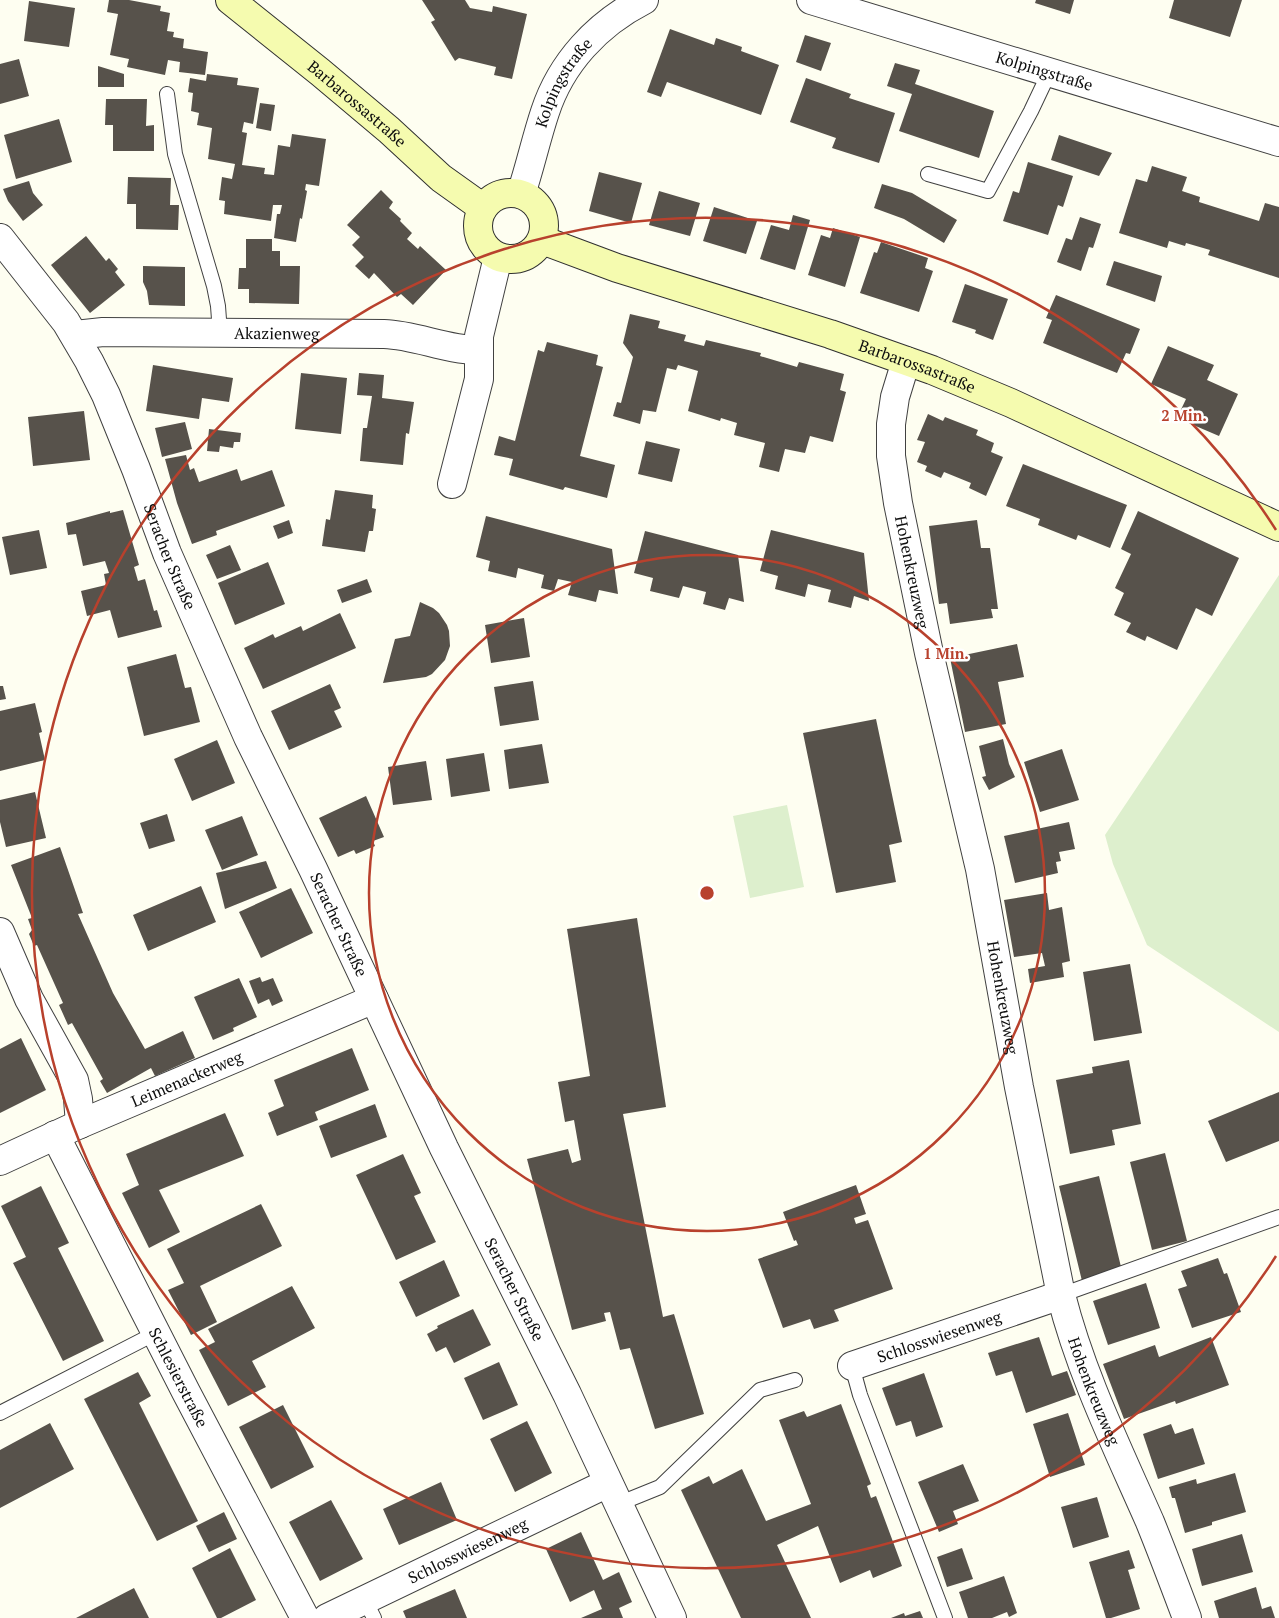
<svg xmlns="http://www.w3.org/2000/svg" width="1279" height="1618" viewBox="0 0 1279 1618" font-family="'PT Serif',serif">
<rect width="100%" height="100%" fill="#fefef1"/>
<!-- pitch -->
<path fill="#ddefcd" d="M1279,575V1032L1147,945L1113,864L1105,835Z
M787,805L804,887L750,898L733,816Z"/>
<!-- building -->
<path fill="#57524b" d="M109,0H129L161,6L160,11L170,13L167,31L174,32L173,37L184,39L183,48L208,52L205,75L179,72L180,62L168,60L165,75L127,67L129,59L110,55L118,14L107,12Z
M422,0H465L470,8L492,12L493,6L527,14L512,79L494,75L496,67L459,58L455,61L431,22L435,20Z
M1036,0H1074L1070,14L1035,3Z
M1174,0H1242L1230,37L1169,18Z
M29,1L75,8L69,47L24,41Z
M670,29L714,45L716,38L742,47L741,51L779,65L761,115L667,82L661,97L647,92Z
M805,35L831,43L821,71L796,62Z
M19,59L29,96L0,104V64Z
M895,63L920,70L915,84L994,111L979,158L899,131L912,94L887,86Z
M98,66L124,74V87H98Z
M207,74L238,78L237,85L259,88L253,124L244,122L242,132L247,133L242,165L265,168L264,174L274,175L278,145L290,147L292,134L326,139L319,186L306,184L305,190L307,191L302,219L300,218L296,242L274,238L277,214H280L282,205H273L271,221L224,214L225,201L219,200L222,177L232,179L235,164L208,159L212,128L197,125L199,113L191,111L193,93L188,92L190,78L206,81Z
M806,78L851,94L849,98L895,113L879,163L832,148L836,138L790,122Z
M106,99H147L146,126L154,125V151H113V125H105Z
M260,103L275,105L271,131L256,128Z
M59,119L72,162L16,179L4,135Z
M1059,135L1112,153L1099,176L1051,160Z
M1028,162L1073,176L1063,207L1058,205L1048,235L1003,221L1013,191L1019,193Z
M1152,166L1187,177L1182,191L1200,197L1199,202L1259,221L1265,203L1279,207V278L1208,255L1210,250L1186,243L1185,246L1169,241L1167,248L1119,233L1136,179L1147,182Z
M599,172L642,183L631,223L589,211Z
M128,177L171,178L170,205H179L178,230L136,229V204H127Z
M29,181L33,193L43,205L23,221L8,201L3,189Z
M882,184L912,193L957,220L944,243L904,219L874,208Z
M381,190L393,202L389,208L401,219L400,221L412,233L407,239L418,249L420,246L446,270L413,305L401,294L397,297L374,273L369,279L355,266L364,257L352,245L360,237L347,225Z
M659,191L700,203L690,236L649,225Z
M714,207L757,221L746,254L703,241Z
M793,215L810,220L795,270L760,259L771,225L789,230Z
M1080,217L1101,224L1093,248L1089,247L1081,271L1057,262L1066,238L1072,240Z
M833,228L860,237L845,287L808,275L821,235L830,238Z
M86,236L106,261L109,258L118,269L115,272L125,285L90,313L51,265Z
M246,239H272V251H280V266H300L299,304L249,303V289H238L239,268H246Z
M881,242L928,258L925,268L933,271L919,312L860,293L874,252L877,253Z
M1114,261L1162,276L1155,302L1106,285Z
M143,266L185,267V306L149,305L147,291L143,282Z
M965,284L1008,299L993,340L975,333L976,330L952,322Z
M1056,295L1140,329L1130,354L1126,353L1117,373L1043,343L1052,320L1046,318Z
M630,314L660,321L658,328L686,335L684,341L704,346L706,340L761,353L760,356L797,367L799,362L844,374L840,390L846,392L833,442L810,436L805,453L785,449L779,472L759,467L765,443L734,435L737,423L721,418L720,421L688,411L698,371L678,365L676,370L667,368L656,412L643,410L640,424L613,416L617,402L621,403L633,357L623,343Z
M547,342L598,355L596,365L603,367L580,456L615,465L607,498L565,487L563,490L509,475L513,459L494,455L499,436L515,441L538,350L544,352Z
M1168,346L1214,365L1207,380L1238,394L1219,436L1177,418L1186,399L1151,384Z
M153,365L233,378L229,402L202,398L199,419L146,411Z
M301,373L347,378L341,434L295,429Z
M359,373L384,375L382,398L414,402L409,434L406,433L403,465L360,461L363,428H367L372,396L357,395Z
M84,411L90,460L33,466L28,417Z
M928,414L943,421L945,417L978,430L976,435L994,443L991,452L1003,457L986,496L969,488L971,483L944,472L941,478L925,471L927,466L917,462L925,442L917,440Z
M185,422L192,449L162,457L155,428Z
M209,429L241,433L240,442H234L233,448L220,446L219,452L207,451Z
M646,441L680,449L672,482L638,474Z
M186,455L190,470L194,468L199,482L237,469L241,481L272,470L285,506L216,531L217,535L192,544L177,503L165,459Z
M1023,464L1127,505L1110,548L1078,535L1076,540L1038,525L1040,519L1006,506Z
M335,490L373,495L372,508L376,509L373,531H369L365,552L322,546L326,519L330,520Z
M123,510L139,565L134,567L138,581L145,579L154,611L157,610L162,627L118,638L110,610L87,616L81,591L106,585L104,574L109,573L105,561L83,566L76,534L68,535L66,523L110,511V513Z
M1138,511L1239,558L1212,616L1196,608L1177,650L1147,636L1145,641L1126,632L1131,623L1114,615L1124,593L1115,588L1131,554L1121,549Z
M486,516L612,549L618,594L599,590L596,602L568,595L572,582L558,579L554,591L541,588L544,575L518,568L516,578L488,571L490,561L476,557Z
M289,520L293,533L278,539L273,526Z
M977,520L981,548H990L998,609H991L993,618L950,624L947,603L939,604L929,526Z
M39,530L47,568L10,575L2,537Z
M771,530L864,553L869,601L854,596L851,608L828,602L831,590L808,584L805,597L775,589L778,576L760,571Z
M645,531L738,555L744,602L729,598L725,610L703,604L706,592L683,586L679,598L650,591L653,578L634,573Z
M230,545L241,570L217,579L206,555Z
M268,562L285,604L235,625L218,583Z
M367,579L372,592L342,603L337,590Z
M420,602L433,608L439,613L447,625L449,631L450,646L445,660L432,674L426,677L383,683L395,639L410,636Z
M340,613L356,648L263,689L244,648L273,634L275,638L301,626L303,631Z
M524,618L530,657L491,663L485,625Z
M1017,644L1024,677L998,682L1006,724L965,732L950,658Z
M176,654L185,688L191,687L200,722L144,736L127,667Z
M533,681L539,720L500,726L494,687Z
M330,684L341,708L334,711L342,727L289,750L271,711Z
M0,686H3L6,699L0,700Z
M35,703L42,732L39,733L45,760L0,771V711Z
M876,719L902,842L889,845L896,882L836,893L803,733Z
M1003,739L1009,764L1015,777L989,790L982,777L986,776L979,746Z
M217,740L235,783L192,801L174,759Z
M542,744L549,783L509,789L504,750Z
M1062,749L1079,800L1040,812L1024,762Z
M484,753L490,791L451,797L446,759Z
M426,761L432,800L393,805L388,767Z
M35,792L46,838L6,847L0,822V800Z
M366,796L384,837L373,841L375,846L356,854L354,850L338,857L319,818Z
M167,814L175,841L149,849L140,823Z
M242,816L258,855L222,870L205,830Z
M1069,822L1075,849L1059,852L1061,861L1056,862L1058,873L1015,883L1004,836Z
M60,847L83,913L78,914L113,993L145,1049L183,1031L195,1058L155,1076L151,1068L107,1093L100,1081L103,1079L72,1023L68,1025L59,1005L63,1003L37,945L34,946L29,934L32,930L28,919L32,918L11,865Z
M266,861L277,888L225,909L216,873Z
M201,886L216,922L148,951L133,915Z
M291,888L313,933L261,958L239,912Z
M1047,893L1049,910L1062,907L1070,961L1062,963L1064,977L1030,983L1028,969L1045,966L1042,953L1014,957L1004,900Z
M637,918L666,1107L623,1114L663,1317L674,1314L704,1414L655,1429L630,1348L620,1350L610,1312L604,1313L606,1321L572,1330L527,1159L568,1149L572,1163L581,1160L574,1120L565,1122L558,1082L590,1076L567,929Z
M1130,964L1142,1033L1094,1041L1083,972Z
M260,977L262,982L273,978L283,1001L272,1006L269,999L258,1004L249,981Z
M239,978L257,1017L233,1028L234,1031L213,1040L194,997Z
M21,1038L46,1090L0,1113V1049Z
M352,1048L369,1090L315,1112L318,1120L277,1136L268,1113L284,1106L274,1080Z
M1129,1060L1141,1124L1112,1130L1115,1145L1070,1154L1056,1080L1093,1073L1092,1067Z
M1279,1092V1141L1226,1162L1208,1121Z
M375,1104L387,1137L331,1158L319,1126Z
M225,1113L244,1156L159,1190L180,1232L149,1248L122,1193L139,1185L126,1154Z
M1165,1153L1187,1241L1152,1250L1130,1162Z
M403,1154L421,1193L414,1196L436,1242L396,1260L356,1175Z
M1099,1176L1122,1271L1082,1281L1059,1186Z
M856,1185L866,1214L854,1218L856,1224L868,1220L893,1289L834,1310L839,1321L814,1329L810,1319L783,1328L758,1259L798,1245L796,1240L794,1241L783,1212Z
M41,1186L69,1243L58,1248L104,1341L63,1361L13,1263L26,1257L1,1206Z
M261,1204L282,1246L200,1286L217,1322L191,1335L168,1290L184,1283L167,1249Z
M1218,1258L1224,1274L1227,1273L1241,1312L1192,1328L1178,1289L1187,1286L1181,1271Z
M444,1260L460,1296L416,1317L399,1282Z
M1146,1283L1160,1328L1108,1345L1093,1301Z
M292,1286L315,1328L252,1361L266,1387L228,1406L199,1350L215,1342L208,1329Z
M473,1309L491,1345L454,1363L446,1347L436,1352L427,1334L438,1328L437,1326Z
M1039,1337L1052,1376L1067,1371L1076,1395L1026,1413L1012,1371L996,1376L988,1353Z
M1211,1337L1229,1385L1176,1404L1175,1401L1124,1419L1103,1364L1155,1345L1159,1357Z
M499,1362L518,1405L483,1420L464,1378Z
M138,1372L151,1396L139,1403L198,1521L157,1541L84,1399Z
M924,1373L943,1427L916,1437L911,1421L896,1426L882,1388Z
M841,1404L871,1484L867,1486L871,1498L876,1496L902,1566L873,1578L870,1570L840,1583L818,1526L777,1545L811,1618H741L681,1490L709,1476L713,1484L742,1469L766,1521L811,1504L779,1420L804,1411L807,1417Z
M283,1405L314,1467L271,1489L239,1427Z
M1068,1413L1085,1465L1050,1477L1033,1424Z
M527,1421L552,1473L515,1492L490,1439Z
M50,1423L74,1469L0,1508V1450Z
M1171,1424L1175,1434L1193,1428L1205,1464L1158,1479L1143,1434Z
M963,1464L979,1501L953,1511L958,1524L939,1532L918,1482Z
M1235,1473L1246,1512L1212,1522V1525L1185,1533L1175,1498H1172L1169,1487L1196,1479L1197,1484Z
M441,1482L457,1520L399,1545L383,1509Z
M1097,1497L1109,1537L1073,1548L1061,1507Z
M331,1500L363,1559L320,1581L289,1522Z
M224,1512L237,1539L209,1552L196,1526Z
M581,1532L603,1580L619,1572L632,1602L619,1608L623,1618H581L602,1609L594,1590L570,1602L546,1549Z
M1242,1534L1253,1572L1202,1586L1192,1549Z
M230,1548L256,1600L221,1618H217L192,1568Z
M962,1548L973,1579L947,1587L937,1557Z
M1129,1550L1135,1568L1128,1570L1140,1609L1111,1618H1106L1089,1562Z
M1004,1576L1017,1613L1009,1617L1007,1612L992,1618H968L959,1592Z
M1256,1587L1262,1609L1271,1606L1275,1618H1219L1214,1601Z
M134,1588L149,1618H76Z
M455,1589L467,1618H406L403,1611Z
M920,1611L923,1618H891L904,1613L905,1616Z"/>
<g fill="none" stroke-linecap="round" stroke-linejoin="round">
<defs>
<path id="lane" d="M167,94L175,154L214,286L218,306L220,333
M928,174L988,191L1031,111L1049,73
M1061,1295L1279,1217
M852,1366L860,1395L945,1618
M0,1413L156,1333
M618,1504L660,1487L760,1390L795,1380
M365,1600L374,1618"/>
<g id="street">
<path id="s1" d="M811,0L1279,142"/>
<path id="s2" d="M521,194C530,167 536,139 545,112C561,63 597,24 644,0"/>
<path id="s3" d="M0,238L66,322L89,361L106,395L136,469L167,553L248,737L313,869L444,1148L567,1394L672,1618"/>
<path id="s4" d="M75,335L103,332L384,334C416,335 446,350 478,350"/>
<path id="s5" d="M906,361L895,397L891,424V456L898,503L929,653L980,869L1019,1087L1061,1295C1081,1374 1117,1447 1150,1522C1163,1554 1175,1586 1187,1618"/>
<path d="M452,484L479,379V336L498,257"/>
<path d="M0,932L29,999L74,1080L78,1099L80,1124"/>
<path id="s6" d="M55,1135L186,1392L305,1618"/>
<path id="s7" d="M0,1161L80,1124L374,999"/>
<path id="s8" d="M852,1366L1061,1295"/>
<path id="s9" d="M327,1618L608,1483"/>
</g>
<g id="secondary">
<path id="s10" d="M230,0L320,72L389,130L441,178L483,208"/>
<circle cx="511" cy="226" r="33"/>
<path id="s11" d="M542,240L617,268L830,334L932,370L1011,403L1279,527"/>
</g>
</defs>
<!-- lane casing -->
<use href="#lane" stroke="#414141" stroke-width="16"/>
<!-- street casing -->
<use href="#street" stroke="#414141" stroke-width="30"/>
<!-- secondary casing -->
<use href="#secondary" stroke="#303030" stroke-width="30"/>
<!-- lane -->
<use href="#lane" stroke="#fff" stroke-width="14"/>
<!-- street -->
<use href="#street" stroke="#fff" stroke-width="28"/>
<!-- secondary -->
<use href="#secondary" stroke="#f5fbaf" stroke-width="28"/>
</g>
<!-- distance rings -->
<g fill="none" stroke="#b8412d" stroke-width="2.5">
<circle cx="707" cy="893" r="338"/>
<path d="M1276 1256A675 675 0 1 1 1276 530"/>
</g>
<g text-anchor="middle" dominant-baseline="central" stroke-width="5" stroke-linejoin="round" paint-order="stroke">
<!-- street labels -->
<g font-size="16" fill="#0e0e0e" stroke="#fff">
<text stroke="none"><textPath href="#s1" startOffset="244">Kolpingstraße</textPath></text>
<text stroke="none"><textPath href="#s2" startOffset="120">Kolpingstraße</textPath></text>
<text stroke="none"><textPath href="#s10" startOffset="164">Barbarossastraße</textPath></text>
<text stroke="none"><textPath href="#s4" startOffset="202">Akazienweg</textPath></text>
<text stroke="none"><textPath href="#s11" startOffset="396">Barbarossastraße</textPath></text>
<text stroke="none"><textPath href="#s3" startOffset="364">Seracher Straße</textPath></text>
<text stroke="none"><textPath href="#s5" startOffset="215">Hohenkreuzweg</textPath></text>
<text stroke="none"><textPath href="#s3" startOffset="769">Seracher Straße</textPath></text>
<text stroke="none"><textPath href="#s5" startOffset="650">Hohenkreuzweg</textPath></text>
<text stroke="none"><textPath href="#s7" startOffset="204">Leimenackerweg</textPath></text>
<text stroke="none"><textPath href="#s3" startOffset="1174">Seracher Straße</textPath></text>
<text stroke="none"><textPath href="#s8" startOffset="92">Schlosswiesenweg</textPath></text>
<text stroke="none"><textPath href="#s6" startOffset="272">Schlesierstraße</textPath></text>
<text stroke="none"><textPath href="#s5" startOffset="1055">Hohenkreuzweg</textPath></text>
<text stroke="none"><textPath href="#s9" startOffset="156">Schlosswiesenweg</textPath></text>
</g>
</g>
<circle cx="707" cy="893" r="8" fill="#b8412d" stroke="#fff" stroke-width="2.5"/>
<g font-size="15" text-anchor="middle" font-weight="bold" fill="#b8412d" stroke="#fff" stroke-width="5" stroke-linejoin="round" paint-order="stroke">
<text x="1184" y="421">2 Min.</text>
<text x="946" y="659">1 Min.</text>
</g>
</svg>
